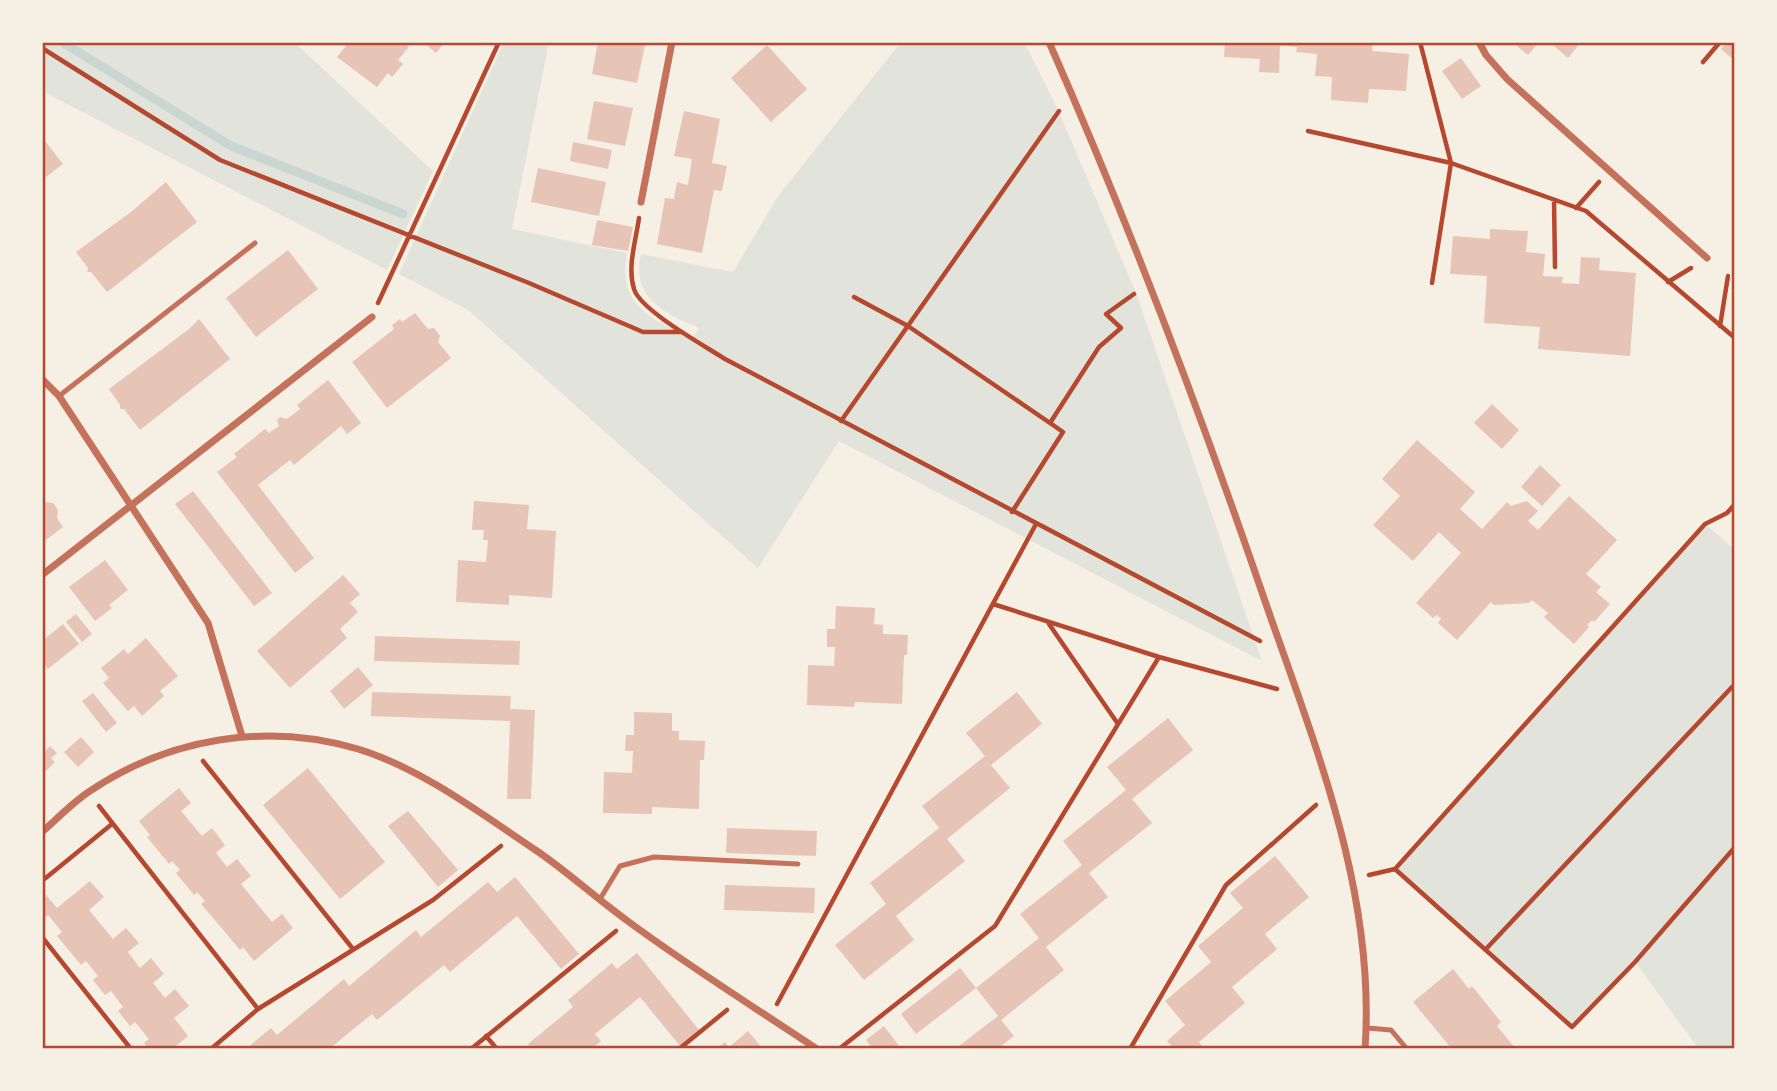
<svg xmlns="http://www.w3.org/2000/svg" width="1777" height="1091" viewBox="0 0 1777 1091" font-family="Figtree,sans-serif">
<rect width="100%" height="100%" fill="#f6efe4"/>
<!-- green -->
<path fill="#e2e4dc" d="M42,42H294L433,171L387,270L42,91Z
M504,42H549L512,229L627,253C617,306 652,319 692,339L699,328C663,313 631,297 641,254L733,272L778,196L901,42H1024L1059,112L1136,293L1262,661L839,441L758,568L468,310L399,274Z
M1705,524L1735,550V1049H1699L1635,962L1572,1027L1395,869Z"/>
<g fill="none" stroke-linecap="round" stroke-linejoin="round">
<!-- stream -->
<path stroke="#c9d6d2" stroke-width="9" d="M62,42L231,146L403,214"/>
</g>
<!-- building -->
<path fill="#e6c5b7" d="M349,42H402L409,47L398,60L403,64L392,77L388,73L377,87L337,57Z
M423,42H445L436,53Z
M598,42H629L645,45L637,83L592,74Z
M1225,42H1373L1372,51L1409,54L1406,91L1369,89L1368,103L1331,100L1332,77L1315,76L1317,54L1296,52L1297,47L1280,46L1279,73L1259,72L1260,59L1224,57Z
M1512,42H1539L1528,55Z
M1554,42H1581L1568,58L1552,44Z
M1727,42H1735V61L1721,49Z
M767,45L807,89L771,122L731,78Z
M1461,58L1481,86L1462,99L1442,71Z
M594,101L633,108L625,146L587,139Z
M684,111L720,119L712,163L727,166L722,191L714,190L702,253L657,244L665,198L674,199L677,182L688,185L692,159L674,156Z
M42,137L63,164L42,180Z
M573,142L612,150L608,169L570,161Z
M538,168L606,182L599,216L531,202Z
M166,182L197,222L107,292L91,272H87L88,268L76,252L131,212Z
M597,220L633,227L628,251L592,245Z
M1490,229L1528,231L1526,252L1545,254L1543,276L1563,277L1562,283L1579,284L1581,257L1600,258L1599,270L1636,273L1630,356L1538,349L1540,327L1484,323L1487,276L1450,274L1453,236L1490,239Z
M288,250L318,289L256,337L226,298Z
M415,313L428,329L434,328L440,336L438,342L451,358L387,408L352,362L394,329L392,325L400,319L402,322Z
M199,319L230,359L140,430L124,409H120V405L109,389L189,329Z
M328,380L361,423L347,434L341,426L294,465L290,460L258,485L314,558L295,573L217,472L237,457L234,454L265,429L269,433L279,426L277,420L280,417L287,419L300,409L297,405Z
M1492,404L1519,430L1502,449L1474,423Z
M1417,440L1475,492L1460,509L1482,529L1507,502L1511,506L1527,501L1538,511L1528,521L1538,530L1569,496L1617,540L1586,574L1601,587L1596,592L1610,604L1594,622L1592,620L1587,625L1589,627L1574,644L1544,617L1548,613L1532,600L1529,603L1494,605L1491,602L1457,640L1438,623L1441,619L1437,615L1433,618L1416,603L1461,553L1439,532L1413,561L1373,525L1400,496L1382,479Z
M1540,465L1561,485L1542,506L1521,487Z
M193,491L272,593L254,606L175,504Z
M42,499L45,502L53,503L58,510L57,518L63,527L42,543Z
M474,501L529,505L527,529L556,531L552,598L509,595V605L456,602L458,560L486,562L488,540H483L484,530H472Z
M105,560L128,590L109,605L112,608L95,621L69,587Z
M343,575L360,594L350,603L358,612L340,629L347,638L290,688L257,651Z
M836,606L875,608L874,624L883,625V634L908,635L907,655H904L902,704L855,702L854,707L807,705L808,665L834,666L835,647H827V629H835Z
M76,614L92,634L82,642L66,622Z
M63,624L79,644L48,669L42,662V641Z
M375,636L520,641L519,665L374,661Z
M146,638L178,676L160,691L164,696L142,716L134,706L128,711L103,683L109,678L101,668L124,649L128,654Z
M358,667L373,685L344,709L330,691Z
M372,692L511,696L510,709L535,710L531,799H507L510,721L371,716Z
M1017,692L1042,724L991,765L1010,788L947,839L965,861L896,916L914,940L864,980L835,945L886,904L870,883L939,828L922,806L985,756L966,733Z
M93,693L117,723L106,732L82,701Z
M634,712L672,713V731H679V740L705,741L704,760H700L699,809L652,807V814L603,813L604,772L632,773L633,751H625L626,735H634Z
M1168,718L1193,750L1132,799L1152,823L1089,873L1108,897L1046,947L1064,970L1001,1020L1014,1036L997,1049H955L998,1016L976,988L916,1034L901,1014L960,968L976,988L1039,938L1020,914L1082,865L1063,841L1126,790L1107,767Z
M81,737L94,752L78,767L64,752Z
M50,746L57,753L51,758L55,762L42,775V747L45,751Z
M308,768L385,862L340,899L263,805Z
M179,788L191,803L181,811L202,836L212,828L225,845L216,853L227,867L237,859L251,876L241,884L272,922L282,914L293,928L254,961L243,947L240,950L219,925L201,904L205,901L197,892L194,895L176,873L180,870L172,861L169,864L147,837L150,835L139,821Z
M408,811L458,870L438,887L388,826Z
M727,828L817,831L816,856L726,853Z
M1275,856L1309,897L1265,934L1277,949L1232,987L1245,1003L1199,1042L1205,1049H1174L1167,1041L1185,1025L1165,1001L1211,962L1198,946L1243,908L1230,893Z
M515,877L579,954L561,969L517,916L450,972L444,965L377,1020L372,1014L329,1049H246L271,1028L277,1035L344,979L349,986L416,930L421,937L488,882L497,892Z
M90,881L104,897L89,910L113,939L126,928L139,943L128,952L140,968L151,958L164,974L153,983L165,998L175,989L189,1006L174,1018L188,1036L172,1049H149L144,1043L149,1039L135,1022L130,1026L118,1011L123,1007L111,991L105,995L93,980L98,976L86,961L81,965L57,936L62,932L48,915L42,920V890L57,908Z
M725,885L815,888L814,913L724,910Z
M637,953L699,1030L680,1046L640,997L595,1034L601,1041L592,1049H533L528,1044L573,1007L568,1000L612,963L617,969Z
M1453,969L1469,989L1472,986L1501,1022L1497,1026L1516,1049H1452L1413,1002Z
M884,1026L899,1046L896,1049H873L866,1040Z
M748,1031L763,1049H716L725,1042L729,1047Z"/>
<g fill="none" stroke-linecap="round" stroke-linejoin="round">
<!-- path -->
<path stroke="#b5482f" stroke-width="4.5" d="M1420,42L1451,163L1432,283
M42,48L220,160L529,283L643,332H682
M1703,62L1720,42
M1308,131L1451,163L1586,211L1735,338
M1554,200L1555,267
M1576,208L1599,182
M639,218C636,240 627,267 634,289C640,310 705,346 725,359L1260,641
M1668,282L1691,268
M854,297L908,326L1050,423
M378,303L499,42
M1720,326L1728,276
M841,421L1059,111
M1012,512L1063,432L1050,423L1099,347L1121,328L1106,314L1134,294
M993,604L1159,657L1277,689
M1049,624L1118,724
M203,761L353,949
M99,806L258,1009
M1395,869L1572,1027L1635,962L1735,847
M1369,875L1395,869L1705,524L1727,513L1735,504
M42,881L112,824
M42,937L131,1049
M1486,949L1732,687L1735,690
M777,1004L1036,524
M486,1036L497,1049
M211,1049L258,1009L433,900L501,846
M471,1049L616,931
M679,1049L727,1010
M839,1049L995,926L1159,657
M1130,1049L1226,885L1316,805"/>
<!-- service -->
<path stroke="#c5725c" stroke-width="5" d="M59,396L255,243
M600,899L620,866L654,857L798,864
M1367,1028L1391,1030L1407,1049
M1156,1049H1157"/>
<!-- minor -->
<path stroke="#c5725c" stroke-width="7" d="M1049,42C1130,226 1201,414 1266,604C1316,748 1376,894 1365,1049
M1479,42L1486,55L1507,79L1707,258
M641,202L672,42
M42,379L59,396L208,623L242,736
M42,575L372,317
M42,832C58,818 73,802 90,791C169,738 266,722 358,749C421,768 483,815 537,851C569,873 597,899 629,922C690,967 754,1007 817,1049"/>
</g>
<!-- border -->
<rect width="1777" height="1091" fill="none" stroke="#f6efe4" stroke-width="88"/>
<rect x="44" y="44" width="1689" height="1003" fill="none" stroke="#b5482f" stroke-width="2.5"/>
</svg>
